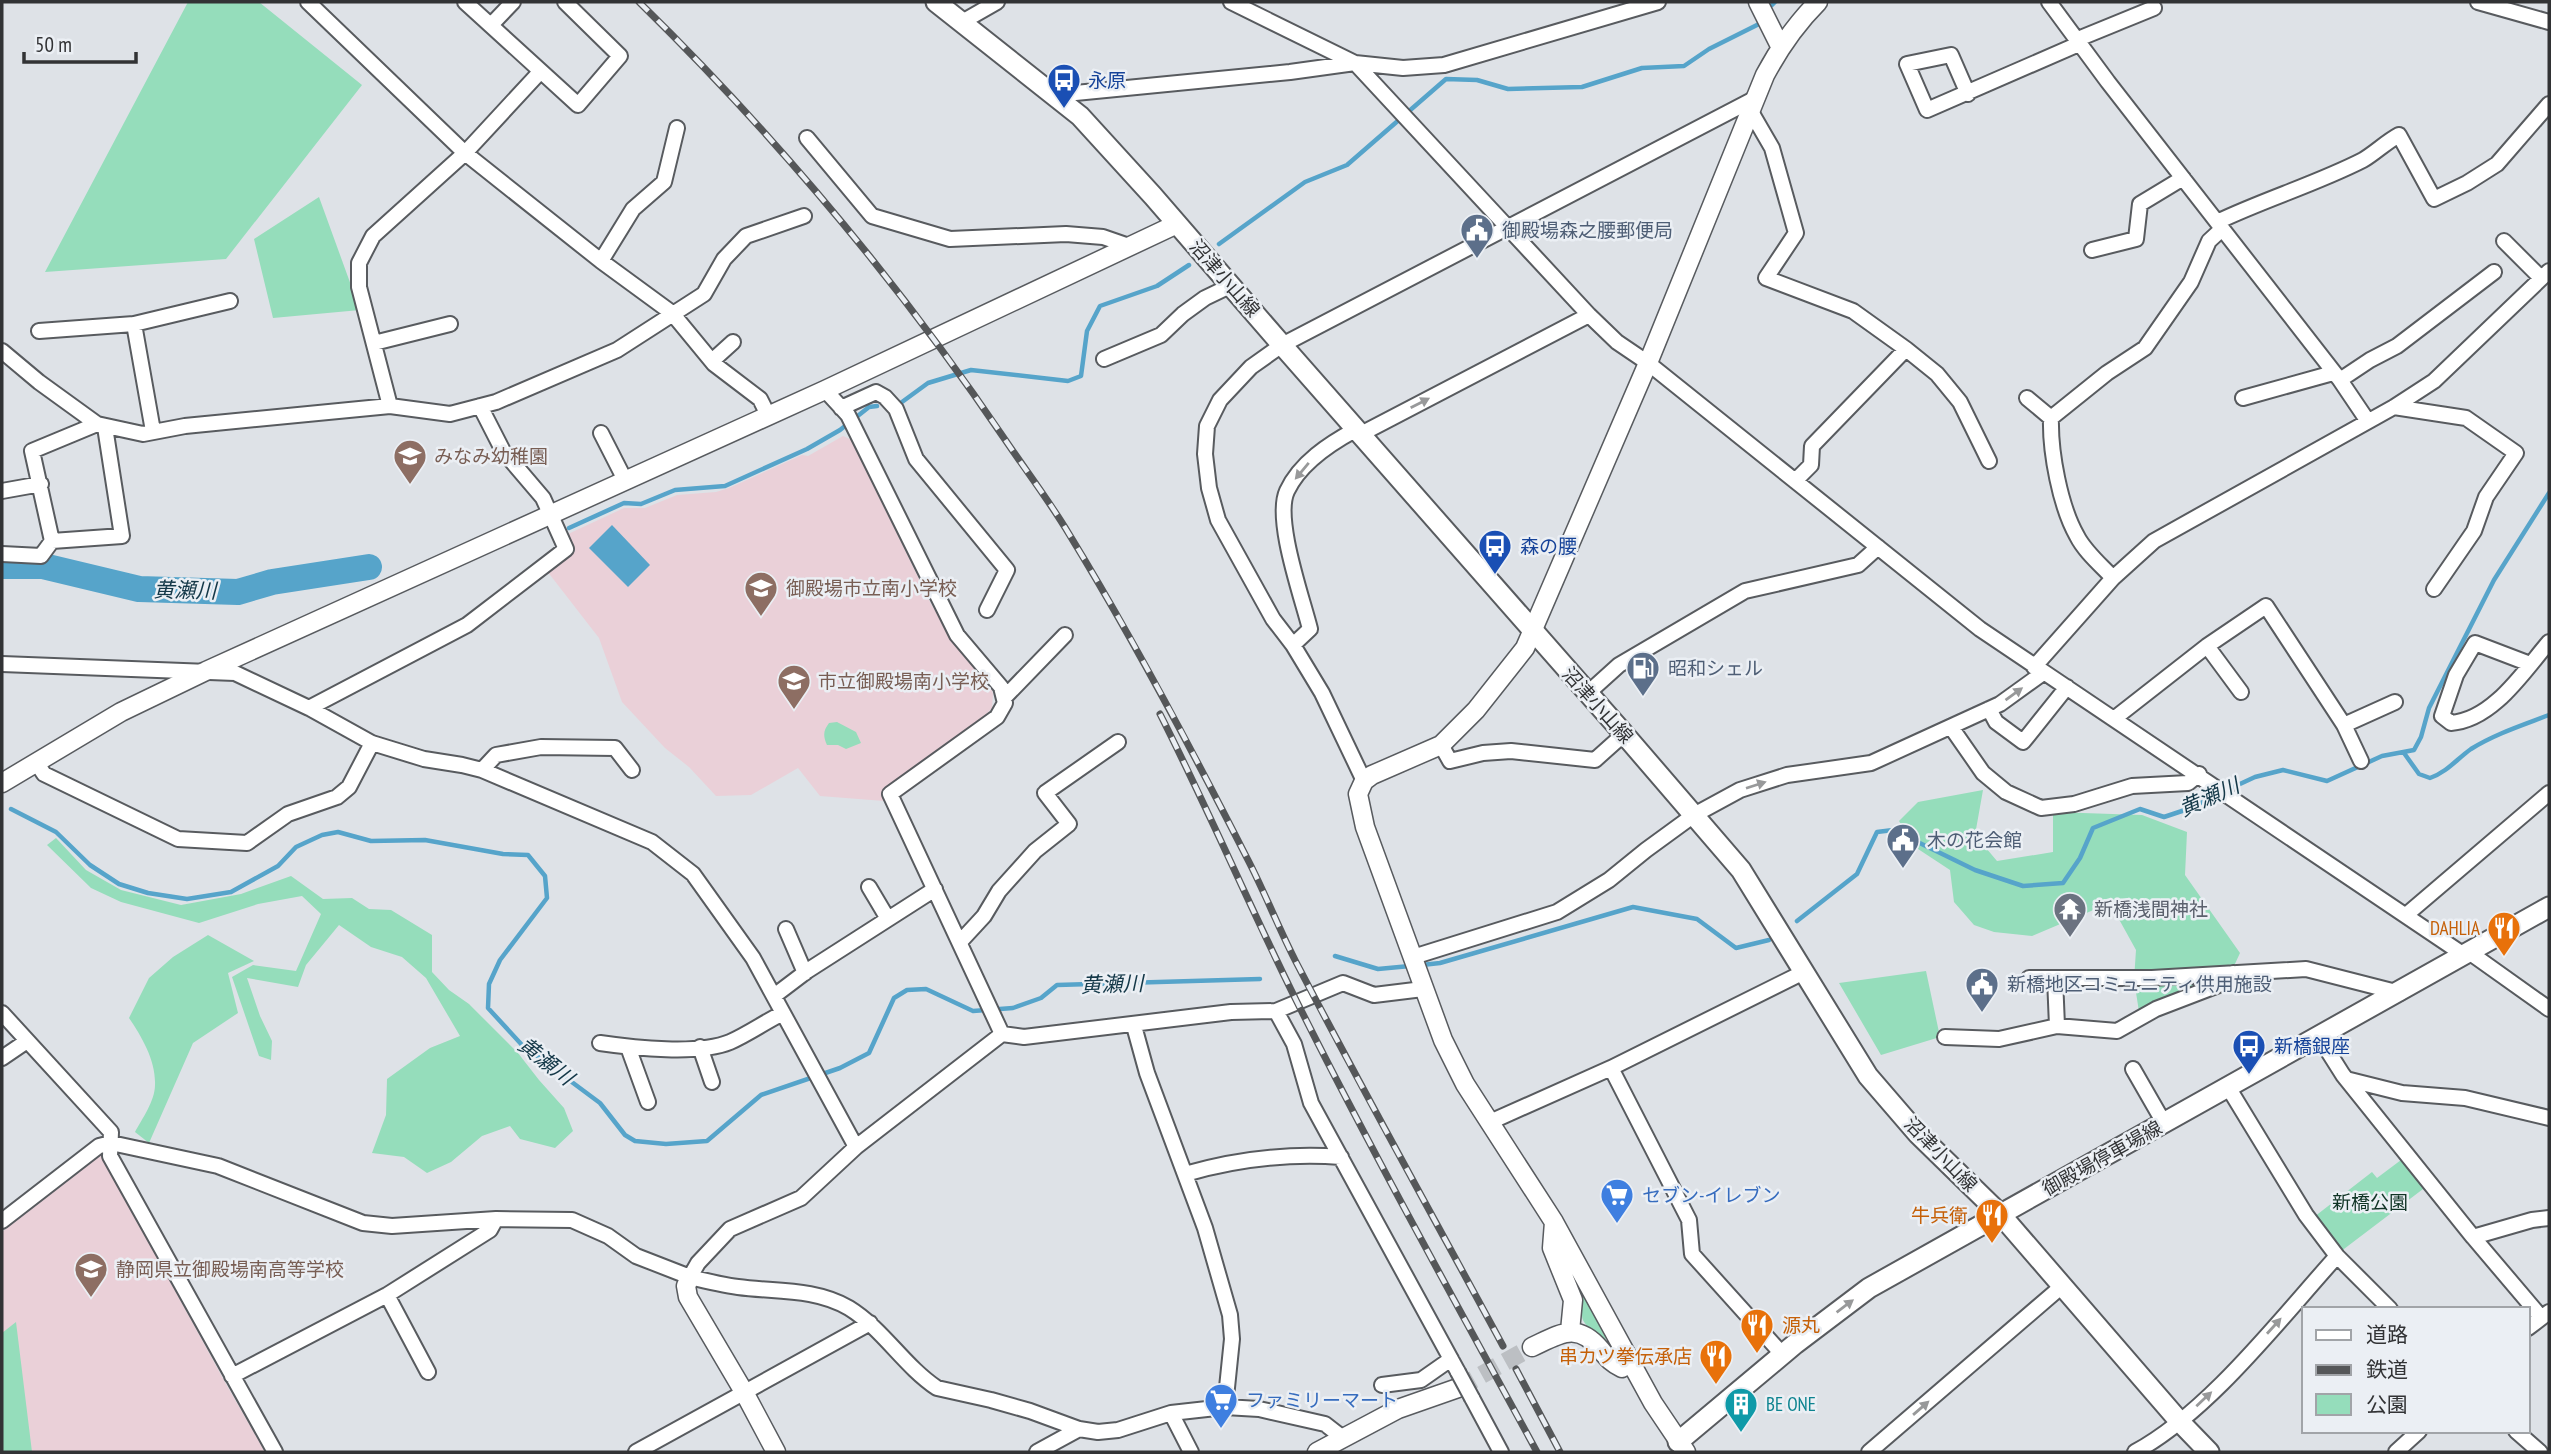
<svg xmlns="http://www.w3.org/2000/svg" width="2551" height="1454" viewBox="0 0 2551 1454" font-family="'PT Sans Narrow','Noto Sans JP',sans-serif">
<rect width="100%" height="100%" fill="#dee2e7"/>
<!-- education -->
<path fill="#ead0d8" d="M843,436L852,440L931,604L947,631L991,688L993,694L992,708L976,725L886,788L884,801L820,796L798,768L751,795L716,796L689,767L665,748L622,702L599,638L547,571L575,551L568,534L624,508H645L677,495L716,492L729,488L802,455L808,456Z
M101,1155L226,1384L265,1452H2V1232Z"/>
<!-- green -->
<path fill="#95ddbb" d="M188,2H259L362,85L226,259L45,272Z
M319,197L360,310L273,318L254,239Z
M837,722L856,732L861,743L846,749L838,745H827C823,736 823,731 829,723Z
M1983,790L1975,835L1997,861L2053,852V812L2142,815L2187,832L2185,875L2240,953L2227,981L2141,1024L2134,980L2136,950L2110,903L2032,936L1994,932L1974,925L1954,902L1950,870L1915,847L1899,821L1918,802Z
M56,838L86,870L121,890L181,905L241,894L291,876L323,899L352,898L369,909L391,910L432,935V972L449,990L469,1004L518,1053L539,1080L564,1108L573,1131L555,1148L520,1139L510,1126L482,1136L451,1162L427,1173L404,1157L372,1153L386,1115L387,1079L430,1048L460,1036L426,978L402,957L371,947L339,925L306,965L298,987L247,978L260,1016L272,1041L271,1060L259,1056L232,977L253,965L296,971L321,914L302,896L258,904L199,923L121,902L91,888L47,845Z
M208,935L254,961L228,973L238,1013L193,1043L149,1143L135,1132C142,1119 155,1101 155,1085C156,1061 142,1037 129,1018L149,978L173,957Z
M1926,971L1940,1037L1881,1055L1839,983Z
M2405,1157L2427,1186L2340,1252L2314,1217L2372,1172L2377,1178Z
M1582,1291L1607,1341C1600,1333 1583,1328 1582,1316C1581,1307 1583,1300 1582,1291Z
M16,1322L32,1452H2V1333Z"/>
<!-- water -->
<path fill="#56a4ca" d="M612,525L650,565L628,587L589,548Z"/>
<g fill="none" stroke-linecap="round" stroke-linejoin="round">
<!-- stream -->
<path stroke="#56a4ca" stroke-width="4.5" d="M1772,5L1775,2
M1219,244L1305,182L1347,165L1446,79L1477,80L1508,89L1582,87L1642,68L1684,66L1709,49L1759,24
M902,402L928,383L971,370L1068,381L1081,376L1087,331L1100,306L1157,286L1189,265
M569,528L624,503L641,504L675,490L725,486L807,449L840,430L869,407L877,406
M2404,753L2419,774L2430,778C2447,772 2457,759 2471,749C2495,734 2523,725 2549,715
M2227,790L2255,777L2283,770L2327,781L2382,756L2414,750L2421,737L2429,708L2494,580L2549,493
M11,809L56,832L90,865L119,884L148,893L187,899L231,892L278,866L296,847L322,835L338,832L371,841L425,840L503,854L528,855L545,876L547,898L500,960L489,984L488,1008L522,1045L600,1103L625,1135L635,1141L666,1144L707,1141L761,1095L840,1068L869,1053L894,998L907,990L926,989L973,1011L1013,1008L1041,998L1057,985L1260,979
M1797,921L1857,874L1877,832L1893,830L1975,870L2023,886L2063,883L2080,858L2093,828L2140,809L2164,817L2188,809L2220,794
M1335,956L1378,969L1410,966
M1422,965L1440,963L1633,907L1697,919L1736,948L1769,940"/>
<!-- river -->
<path stroke="#56a4ca" stroke-width="26" d="M2,566H43L139,589L238,592L272,582L369,567"/>
<!-- tertiary-tunnel -->
<path stroke="#bcbfc3" stroke-width="18" stroke-dasharray="18 9" stroke-linecap="butt" d="M1458,1388L1532,1347"/>
<defs>
<path id="minor" d="M308,2L465,153L601,261L672,313L714,364L760,399L768,415
M465,2L578,105L620,56L565,2
M1231,2L1355,63L1589,315L1617,342L1648,363L1980,629L2464,955
M2049,2L2108,82L2340,380L2367,420
M2478,2L2549,22
M962,22L997,2
M491,25L513,2
M2078,39L2154,8
M1968,94L1951,55L1907,64L1927,110L2081,43
M1055,95L1290,72L1355,63L1403,68L1444,65L1658,2
M1750,110L1772,148L1796,233L1766,278L1853,311L1906,349L1937,374L1960,402L1989,461
M807,138L872,216L950,239L1066,234L1103,237L1129,246
M2217,222C2265,199 2316,184 2363,160C2375,153 2386,142 2399,135L2434,199L2467,183L2497,164L2549,104
M2504,241L2541,278
M2092,250L2136,239L2140,204L2183,178
M601,261L633,209L664,182L677,128
M134,324L153,431
M39,331L134,324L230,301
M374,343L450,324
M2,351L39,382L97,424L143,434L185,426L390,406L450,414L496,402L617,350L704,294L724,259L746,236L804,216
M1104,359L1161,335L1183,314L1205,298L1232,285
M712,361L733,342
M2340,380L2370,360L2397,346L2494,272
M825,390L848,415L957,635L1001,687L1005,703L997,717L890,794L1002,1034
M2027,398L2051,418
M2243,398L2333,373
M390,406L359,287V263L373,236L465,153L540,72
M2394,407L2466,418L2516,453L2486,497L2474,531L2434,589
M841,408L876,392L885,397L896,409L916,459L1007,570L987,610
M601,433L625,480
M1359,435L1589,315
M1795,481L1811,465L1812,446L1906,349
M2,491L41,484
M52,541L32,451L97,424
M2,554L41,556L52,541L122,536L105,427
M2113,578C2102,566 2085,552 2077,536C2060,506 2050,452 2051,418L2107,373L2145,348L2191,282L2209,241L2222,229
M1293,645L1310,629C1302,597 1274,519 1287,491C1300,463 1329,444 1355,430
M2,664L235,673L309,708L372,743L424,759L462,765L482,770L652,842L693,874L753,958L856,1147
M2530,664L2475,643L2456,675L2442,716L2451,723C2493,720 2524,671 2549,642
M2034,667L2113,578L2154,541L2394,407L2434,381L2549,271
M2241,692L2207,646L2266,606L2344,725L2361,761
M1588,693L1619,665L1745,591L1858,565L1878,547
M1004,698L1065,635
M309,708L467,625L566,549L543,498L503,451L480,406
M1989,709L1996,722L2023,742L2067,687
M2115,718L2207,646
M2344,725L2395,702
M1951,727L1983,773L2006,792L2041,808L2074,804L2132,786L2188,783L2199,774
M1441,745L1450,761L1483,753L1511,751L1595,760L1624,734
M36,762L44,774L178,839L247,843L288,814L337,797L349,787L372,743
M482,770L496,755L541,747L615,748L632,770
M1364,781L1322,693L1293,645L1273,619L1218,520L1209,488L1205,454L1207,426L1220,400L1251,367L1282,345L1754,99
M869,887L888,919
M2406,915L2549,793
M786,929L805,973
M960,942L984,916L999,891L1035,851L1069,824L1045,793L1118,742
M2469,952L2549,1009
M1413,957L1557,912L1609,880L1646,850L1694,815L1740,790L1787,775L1871,763L2000,704L2043,673
M2029,978H2152L2306,969L2400,993
M774,996L807,971L935,889
M1276,1011L1294,1044L1311,1103L1458,1372
M2,1013L111,1132L110,1156L275,1452
M1134,1026L1147,1073L1205,1228L1230,1315L1232,1339L1225,1407
M2057,1026L2117,1031L2156,1009L2229,981L2233,973
M1945,1037L1999,1039L2057,1026L2055,978
M2319,1037L2343,1075L2473,1237L2540,1316
M600,1043C634,1048 699,1055 730,1042C748,1034 765,1022 783,1013
M628,1047L648,1102
M700,1047L712,1082
M2,1058L27,1041
M1611,1068L1689,1220L1692,1254L1783,1355
M2133,1069L2164,1123
M2346,1079L2402,1093L2465,1098L2549,1118
M2228,1087L2306,1215L2337,1256L2390,1309
M1490,1122L1611,1068L1804,972
M1185,1174C1237,1159 1287,1153 1341,1157
M2,1221L99,1146L111,1143L218,1166L363,1223L392,1226L496,1219L572,1220L608,1236L636,1256L690,1277L698,1263L730,1229L801,1198L856,1147L1002,1034L1024,1037L1231,1012L1276,1011L1343,983L1374,995L1423,989
M2473,1237L2532,1220L2549,1218
M690,1277C706,1281 722,1285 738,1287C775,1292 815,1288 849,1308C883,1329 904,1366 937,1388L991,1400L1030,1411L1079,1429L1098,1432L1118,1430L1171,1413L1225,1407L1259,1409L1325,1424L1343,1438
M387,1295L428,1372
M2528,1328L2549,1312
M232,1376L387,1295L490,1230L496,1219
M1382,1385L1421,1380L1451,1359
M1472,1398L1501,1452
M1171,1413L1191,1452
M2516,1431L2540,1452
M636,1452L870,1323
M1037,1452L1079,1429
M1869,1452L2061,1287
M2135,1452C2209,1412 2280,1319 2337,1256
M2396,1452L2419,1431"/>
<path id="tertiary" d="M1758,2L1780,46
M2,783L121,712L206,671L825,390L1177,224
M1554,1222L1552,1248L1573,1300L1570,1331
M690,1277L686,1286L688,1297L744,1392L776,1452
M1532,1347C1560,1334 1577,1321 1601,1350C1608,1359 1612,1363 1622,1368
M1317,1452L1398,1409L1458,1388
M1686,1452L1653,1403L1554,1222L1465,1084L1443,1040L1365,827L1358,794L1364,781L1372,775L1441,745L1476,710L1525,648L1648,363L1765,75C1780,47 1796,24 1818,2"/>
<path id="secondary" d="M936,2L1080,116L1153,196L1282,345L1624,734L1741,870L1868,1076L1918,1134L2001,1215L2180,1422L2209,1452
M1678,1442L1795,1344L1869,1288L2549,907"/>
</defs>
<!-- minor casing -->
<use href="#minor" stroke="#585b5f" stroke-width="18"/>
<!-- tertiary casing -->
<use href="#tertiary" stroke="#585b5f" stroke-width="21"/>
<!-- secondary casing -->
<use href="#secondary" stroke="#585b5f" stroke-width="23"/>
<!-- minor -->
<use href="#minor" stroke="#fff" stroke-width="14"/>
<!-- tertiary -->
<use href="#tertiary" stroke="#fff" stroke-width="18"/>
<!-- secondary -->
<use href="#secondary" stroke="#fff" stroke-width="19"/>
<defs>
<path id="rail" d="M639,2C775,135 899,283 1006,441C1027,472 1050,502 1069,534C1134,640 1192,750 1248,860C1265,893 1279,929 1296,962C1363,1091 1434,1218 1503,1346
M1160,714C1208,809 1250,907 1297,1002C1373,1154 1456,1303 1537,1452
M1516,1369L1560,1452"/>
</defs>
<!-- rail casing -->
<use href="#rail" stroke="#555759" stroke-width="7"/>
<!-- rail -->
<use href="#rail" stroke="#ebeff4" stroke-width="4.5" stroke-dasharray="13" stroke-linecap="butt"/>
<defs>
<path id="minor-bridge" d="M1458,1372L1472,1398"/>
</defs>
<!-- minor-bridge casing -->
<use href="#minor-bridge" stroke="#585b5f" stroke-width="18" stroke-linecap="butt"/>
<!-- minor-bridge -->
<use href="#minor-bridge" stroke="#fff" stroke-width="14"/>
</g>
<!-- one-way arrows -->
<defs><path id="oneway-solid" d="M-6-.8H1V-3.2L6.5 0L1 3.2V.8H-6Z" transform="scale(1.75)"/></defs>
<g fill="#98999a">
<use href="#oneway-solid" transform="translate(1420 403) rotate(-27)"/>
<use href="#oneway-solid" transform="translate(1302 471) rotate(130)"/>
<use href="#oneway-solid" transform="translate(2014 694) rotate(-36)"/>
<use href="#oneway-solid" transform="translate(1756 785) rotate(-18)"/>
<use href="#oneway-solid" transform="translate(1845 1306) rotate(-37)"/>
<use href="#oneway-solid" transform="translate(2274 1326) rotate(-48)"/>
<use href="#oneway-solid" transform="translate(2204 1399) rotate(-43)"/>
<use href="#oneway-solid" transform="translate(1921 1408) rotate(-41)"/>
</g>
<!-- icons -->
<defs>
<symbol id="bus-pin" viewBox="-11 -11 22 30"><path d="M0 17L-7.5 6A9.5 9.5 0 1 1 7.5 6Z" fill="#1a4fb4" stroke="#ebeff4"/><path d="M-5-6H5V4H4V6H2V4H-2V6H-4V4H-5ZM-3.5-4V0h7V-4ZM-3.5 1.2v1.5H-2V1.2ZM2 1.2v1.5H3.5V1.2Z" fill="#fff"/></symbol>
<symbol id="civic-pin" viewBox="-11 -11 22 30"><path d="M0 17L-7.5 6A9.5 9.5 0 1 1 7.5 6Z" fill="#5c6f8a" stroke="#ebeff4"/><path d="M-.6-6.5H3V-4.5H.6V-3L4-1V1h2V6H-6V1h2V-1L-.6-3ZM-1.2 2.5V6h2.4V2.5Z" fill="#fff"/></symbol>
<symbol id="school-pin" viewBox="-11 -11 22 30"><path d="M0 17L-7.5 6A9.5 9.5 0 1 1 7.5 6Z" fill="#8d6e63" stroke="#ebeff4"/><path d="M0-5L7-2L0 1L-7-2ZM-4 1L0 2.5L4 1V4Q0 6-4 4Z" fill="#fff"/></symbol>
<symbol id="fuel-pin" viewBox="-11 -11 22 30"><path d="M0 17L-7.5 6A9.5 9.5 0 1 1 7.5 6Z" fill="#5c6f8a" stroke="#ebeff4"/><path d="M-5.5-6h7V0h2V4h1.3V-2.5L3-4.5l.8-.8L6-3V5H2.5V1h-1V6h-7ZM-4.2-4.7v3.2H.2V-4.7Z" fill="#fff"/></symbol>
<symbol id="temple-pin" viewBox="-11 -11 22 30"><path d="M0 17L-7.5 6A9.5 9.5 0 1 1 7.5 6Z" fill="#6b7280" stroke="#ebeff4"/><path d="M0-6L5-2H3V0L6.5 2.5H4V6H1.5V3h-3V6H-4V2.5H-6.5L-3 0V-2H-5Z" fill="#fff"/></symbol>
<symbol id="restaurant-pin" viewBox="-11 -11 22 30"><path d="M0 17L-7.5 6A9.5 9.5 0 1 1 7.5 6Z" fill="#e8710a" stroke="#ebeff4"/><path d="M-5-6h1v4h1v-4h1v4h1v-4h1v5L-1.5 .5V6h-2V.5L-5-1ZM5-6V6H3V1.5H1.5Q1.5-4 5-6Z" fill="#fff"/></symbol>
<symbol id="supermarket-pin" viewBox="-11 -11 22 30"><path d="M0 17L-7.5 6A9.5 9.5 0 1 1 7.5 6Z" fill="#3f7fe0" stroke="#ebeff4"/><path d="M-6-5.5h2.5l.6 2H6L4.5 2H-2.5L-4.4-4H-6ZM-1.5 3.2a1.3 1.3 0 1 0 .1 0ZM3 3.2a1.3 1.3 0 1 0 .1 0Z" fill="#fff"/></symbol>
<symbol id="building-pin" viewBox="-11 -11 22 30"><path d="M0 17L-7.5 6A9.5 9.5 0 1 1 7.5 6Z" fill="#0f9aa8" stroke="#ebeff4"/><path d="M-4-6H4V6H1V3H-1V6H-4ZM-2.5-4.3h1.7v1.8h-1.7ZM.8-4.3h1.7v1.8H.8ZM-2.5-1h1.7V.8h-1.7ZM.8-1h1.7V.8H.8Z" fill="#fff"/></symbol>
</defs>
<g fill-rule="evenodd">
<use href="#bus-pin" x="1045" y="61" width="38" height="52"/>
<use href="#civic-pin" x="1458" y="211" width="38" height="52"/>
<use href="#school-pin" x="391" y="437" width="38" height="52"/>
<use href="#bus-pin" x="1476" y="527" width="38" height="52"/>
<use href="#school-pin" x="742" y="569" width="38" height="52"/>
<use href="#fuel-pin" x="1624" y="649" width="38" height="52"/>
<use href="#school-pin" x="775" y="662" width="38" height="52"/>
<use href="#civic-pin" x="1884" y="821" width="38" height="52"/>
<use href="#temple-pin" x="2051" y="890" width="38" height="52"/>
<use href="#restaurant-pin" x="2485" y="909" width="38" height="52"/>
<use href="#civic-pin" x="1963" y="965" width="38" height="52"/>
<use href="#bus-pin" x="2230" y="1027" width="38" height="52"/>
<use href="#supermarket-pin" x="1598" y="1176" width="38" height="52"/>
<use href="#restaurant-pin" x="1973" y="1196" width="38" height="52"/>
<use href="#school-pin" x="72" y="1250" width="38" height="52"/>
<use href="#restaurant-pin" x="1738" y="1306" width="38" height="52"/>
<use href="#restaurant-pin" x="1697" y="1337" width="38" height="52"/>
<use href="#supermarket-pin" x="1202" y="1381" width="38" height="52"/>
<use href="#building-pin" x="1722" y="1385" width="38" height="52"/>
</g>
<g text-anchor="middle" dominant-baseline="central" stroke-width="5" stroke-linejoin="round" paint-order="stroke">
<!-- transit labels -->
<g font-size="19" fill="#164399" stroke="#ebeff4" text-anchor="start">
<text x="1088" y="80">永原</text>
<text x="1520" y="546">森の腰</text>
<text x="2274" y="1046">新橋銀座</text>
</g>
<!-- service labels -->
<g font-size="19" fill="#4e5e75" stroke="#ebeff4" text-anchor="start">
<text x="1502" y="230">御殿場森之腰郵便局</text>
<text x="1668" y="668">昭和シェル</text>
<text x="1927" y="840">木の花会館</text>
<text x="2007" y="984">新橋地区コミュニティ供用施設</text>
</g>
<!-- street labels -->
<g font-size="19" fill="#323335" stroke="#ebeff4">
<text transform="translate(1225 278) rotate(49)">沼津小山線</text>
<text transform="translate(1598 705) rotate(48)">沼津小山線</text>
<text transform="translate(1941 1154) rotate(46)">沼津小山線</text>
<text transform="translate(2102 1158) rotate(-29)">御殿場停車場線</text>
</g>
<!-- education labels -->
<g font-size="19" fill="#785e54" stroke="#ebeff4" text-anchor="start">
<text x="434" y="456">みなみ幼稚園</text>
<text x="786" y="588">御殿場市立南小学校</text>
<text x="818" y="681">市立御殿場南小学校</text>
<text x="116" y="1269">静岡県立御殿場南高等学校</text>
</g>
<!-- worship labels -->
<g font-size="19" fill="#5b616d" stroke="#ebeff4" text-anchor="start">
<text x="2094" y="909">新橋浅間神社</text>
</g>
<!-- food labels -->
<g font-size="19" fill="#c56008" stroke="#ebeff4" text-anchor="end">
<text x="2480" y="928">DAHLIA</text>
<text x="1968" y="1215">牛兵衛</text>
<text x="1782" y="1325" text-anchor="start">源丸</text>
<text x="1692" y="1356">串カツ拳伝承店</text>
</g>
<!-- shop labels -->
<g font-size="19" fill="#366cbe" stroke="#ebeff4" text-anchor="start">
<text x="1642" y="1195">セブン-イレブン</text>
<text x="1246" y="1400">ファミリーマート</text>
</g>
<!-- park labels -->
<g font-size="19" fill="#103425" stroke="#ebeff4">
<text x="2370" y="1202">新橋公園</text>
</g>
<!-- culture labels -->
<g font-size="19" fill="#0d838f" stroke="#ebeff4" text-anchor="start">
<text x="1766" y="1404">BE ONE</text>
</g>
<!-- water labels -->
<g font-size="21" font-style="italic" fill="#143848" stroke="#ebeff4">
<text transform="translate(185 590) rotate(1)">黄瀬川</text>
<text transform="translate(2209 797) rotate(-24)">黄瀬川</text>
<text transform="translate(1112 984) rotate(-2)">黄瀬川</text>
<text transform="translate(546 1061) rotate(38)">黄瀬川</text>
</g>
</g>
<!-- border -->
<rect width="2551" height="1454" fill="none" stroke="#323335" stroke-width="7"/>
<!-- legend -->
<rect x="2302" y="1307" width="228" height="126" fill="#ebeff4" stroke="#a1a4a8" stroke-width="2"/>
<rect x="2316" y="1330" width="35" height="10" fill="#ffffff" stroke="#a1a4a8" stroke-width="2"/>
<text x="2366" y="1342" font-size="21" fill="#323335">道路</text>
<rect x="2316" y="1365" width="35" height="10" fill="#555759" stroke="#a1a4a8" stroke-width="2"/>
<text x="2366" y="1377" font-size="21" fill="#323335">鉄道</text>
<rect x="2316" y="1394" width="35" height="21" fill="#95ddbb" stroke="#a1a4a8" stroke-width="2"/>
<text x="2366" y="1412" font-size="21" fill="#323335">公園</text>
<!-- scale -->
<path d="M24 52v10h112v-10" fill="none" stroke="#323335" stroke-width="3.5"/>
<text x="35" y="52" font-size="21" fill="#323335" stroke="#ebeff4" stroke-width="5" paint-order="stroke">50 m</text>
</svg>
